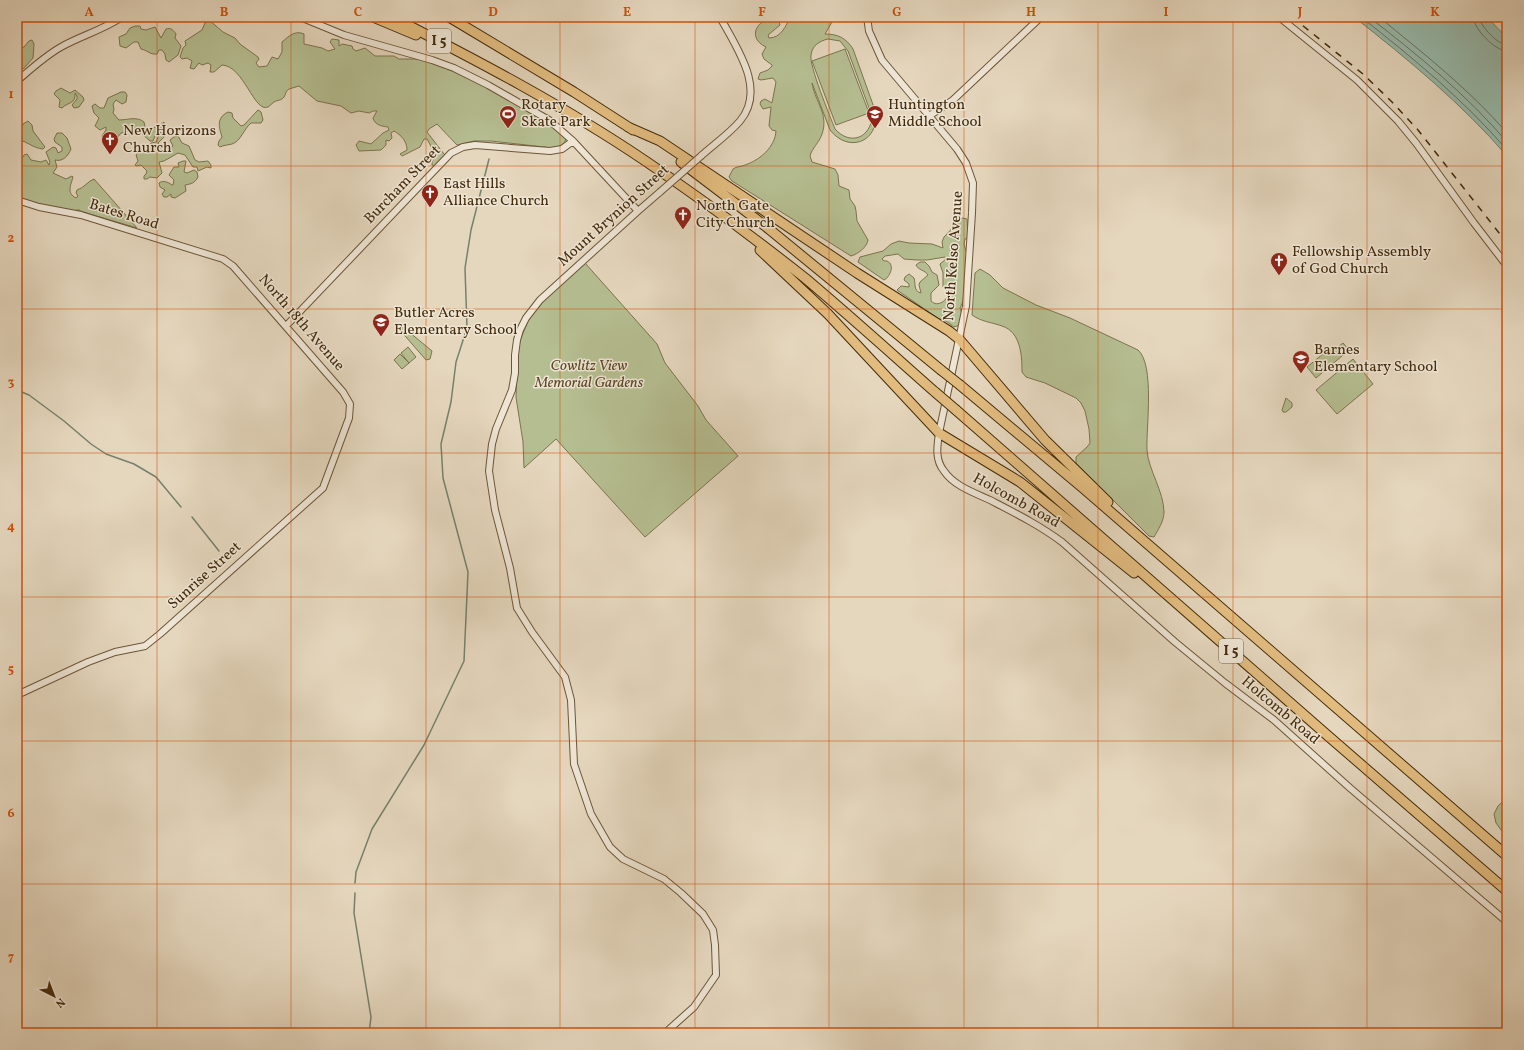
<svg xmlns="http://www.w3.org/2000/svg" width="1524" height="1050" viewBox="0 0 1524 1050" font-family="Vollkorn,serif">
<rect width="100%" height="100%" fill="#e5d7be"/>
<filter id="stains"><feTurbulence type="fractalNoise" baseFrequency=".005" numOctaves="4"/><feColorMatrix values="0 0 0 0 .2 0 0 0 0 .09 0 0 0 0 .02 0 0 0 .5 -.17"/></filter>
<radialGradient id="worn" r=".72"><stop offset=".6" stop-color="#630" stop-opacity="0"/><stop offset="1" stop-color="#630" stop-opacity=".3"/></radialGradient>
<!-- green -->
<path fill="#b5be91" stroke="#7c744e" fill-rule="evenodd" d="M774,17L779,21L780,25L768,35L769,38C781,38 786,26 790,17H835L825,34C838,34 846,38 853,49L876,113C878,143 848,153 830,130L812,83C815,102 829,114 822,134C819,143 812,148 810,156L812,162L835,169L838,175L839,186L849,190L850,199L855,206L856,211L857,221L868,240C867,247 858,254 851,256L732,181L729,177L733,169C737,166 741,167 745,165C760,160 775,147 776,131L772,130L769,126L771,107L763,109L760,104L761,101L765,99L772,103L776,82L773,78L761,80L758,79L760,73L768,70L772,66V65L764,59L762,54L766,47C747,38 756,20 774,17ZM828,39L840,41L848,51L872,116C871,138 850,146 835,129C830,116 809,66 811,55C812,46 819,41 828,39Z
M209,20L223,32L235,38L240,44L258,57L259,59L256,63L259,67L267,66L272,57L278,59L282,52V42C289,36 295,30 304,34V44L322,48L328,51L335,49L330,42L332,39L339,40V46L342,44L352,46L353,49L356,51L365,48L375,56H394L399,59H427L469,79L470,78L553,126L564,135L566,139C564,145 560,146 553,148L491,141H474L457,145L437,124L429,129L427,132L444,154L445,155L435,166L432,165V159L437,152L433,150L427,139H424L420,147L402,156L400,154L407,150C407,141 401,135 394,131L391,133L392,138L389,141L386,140V145L381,150L359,151L356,145L359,141L371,144L383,133L389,130L388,127C381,126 375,125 373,118L377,111H373L369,113L359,111L351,113L341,106L317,101L299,86L289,89C285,92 286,94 284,97C282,100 279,100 276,101C273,102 271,105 268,107C254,113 244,66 222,65L214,72H210L211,65L208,63L202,65L199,63L194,69L190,68L192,61L187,58L182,59L180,57L183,48L186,45L185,41L202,30L205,23Z
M135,26H140L141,29L146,30L155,27L161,38L166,29C171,27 174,31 176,34L175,38L181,46L178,55L169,62L166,60L165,54L162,50H159L157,54C150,55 147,50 141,49L138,42H134L126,48L120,46L119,37L126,34L130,28Z
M32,40L34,44L33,58L24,68L17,72V50L24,47L29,41Z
M845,49L869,113L836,125L812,61Z
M61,88L70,93L75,90L83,97L84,100L79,107L74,108L72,105L77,99V96L75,93C76,104 68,102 62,108L59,107L60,100L54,94L56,91Z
M121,92H125L127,95L126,102L122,104L116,100L113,104L114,109L113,113L119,120C127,120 137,116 144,122L145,127L148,129L159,126L164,122V125L157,131L153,141H150L141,133L135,130L121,133L111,145H107L106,143L108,141L103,139L102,136L106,130V127L100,130L95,126L99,118L94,113L92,106L95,104L100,108H104L108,98Z
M258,110L261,112L263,120L261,123H251C243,130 241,141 232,144C228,145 224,145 220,147L218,145L219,141L222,137C219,127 216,118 228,112L232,113L233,118L241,126L244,125Z
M28,121L32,125L33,131L45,147L43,149C33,148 28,142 19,140V159L21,160L24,155L27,154L31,160L41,162L46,160L49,165L50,162L46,152L53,147L56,148L58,153L62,151V147L55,142L54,139L57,133H62L67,138L71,149C68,156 63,162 55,160L57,167L53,173L66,179L72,176L73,177C71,185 66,193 76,198L78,196L76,193L77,190C84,188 88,181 94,179L137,228L80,211V210H77L69,212L56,207L48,209L17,198V132L20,130L23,124Z
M160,132L163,134L164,137L158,143C163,148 167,151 173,146L170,140L174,137L178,136L182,143L189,146L195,160L199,162L208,161L211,165V168L207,167L198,171L197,167H193L185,155L178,153L164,161L159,162L162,173L157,178L150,177L147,179H144V176L146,174L147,171L141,165L136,166L135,165L138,161L136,155L145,146H148L151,143L156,142Z
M183,161H186L184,172L187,173L194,170L197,172L198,177C195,183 191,184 185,185L186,191L175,198L171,197V194L167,197H164L162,194L165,190L160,187L159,183C163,180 168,182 172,185H173L174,180L169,175L174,167H179L178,163Z
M962,218L967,219L968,238L965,239L964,244L967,254L964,299L960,308L962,314L960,325L954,327L946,321L939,319L897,290L901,286L909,287V284L904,280L905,277L909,274L914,278C916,284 913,291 921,293L919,285L920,282L928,275C925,270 918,270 916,265L920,262H925L929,266L932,272L937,275L939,285L931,293V301C938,308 948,300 949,292L943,287V273L940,264L946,259L945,257L927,260H917L904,259L898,254L885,256L882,259C883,261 885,261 887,261C896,265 889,278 884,280L858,262L860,257L883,251L891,244L899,241L909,243L932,244L943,248L942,242L944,237Z
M585,263L657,344L665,363L698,406L706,420L738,456L645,537L556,439L524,468L523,442L516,397L518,345L529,319L544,300Z
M980,269L990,275L1003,288L1036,305L1070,318L1138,350C1155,365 1146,427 1147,450C1148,469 1164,492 1164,512C1164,521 1158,530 1154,537L1149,536L1076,463V457L1087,447L1090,443L1089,429L1085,411L1081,403L1076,398L1045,383L1026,377L1022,372C1022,356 1021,332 1002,326C991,322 982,322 972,315L975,273Z
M403,327L432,351L430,359L426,360L399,329Z
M1343,343L1349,350L1316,378L1307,367L1329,349L1332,352Z
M408,347L416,357L409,363L401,353Z
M400,354L409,363L402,369L394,360Z
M1353,359L1373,384L1337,414L1316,390Z
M1286,398L1292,403V407L1286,412H1283L1282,410Z
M1507,798V838L1496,823L1494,814L1498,806Z"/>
<!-- water -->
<path fill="#97baac" stroke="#76816c" d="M1354,17H1487L1507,38V156C1462,104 1409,60 1354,17Z"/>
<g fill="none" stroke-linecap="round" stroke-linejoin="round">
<!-- shore -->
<path stroke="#6e725c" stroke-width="1" d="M1361,17C1413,58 1464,100 1507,150
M1369,17C1418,55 1467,95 1507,142
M1379,17C1423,53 1470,90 1507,133
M1473,17C1474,29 1495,51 1507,51
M1479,17C1480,26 1498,45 1507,45"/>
<!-- stream -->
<path stroke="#76816c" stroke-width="1.5" d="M17,390L29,395L64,421L91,444L106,454L134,464L156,477L181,507
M192,517L219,551
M355,883L356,872L372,829L424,745L464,661L468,572L443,478L441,444L451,402L456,362L467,328L465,268L471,230L489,159
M355,893L354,913L371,1017L369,1033"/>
<defs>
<path id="minor" d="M300,17L344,35L432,60L454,68L488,85L549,120L573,141L638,211
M867,17L869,31L882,60L957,149L966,163L973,183L972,213L966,306L939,433C937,447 935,460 944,471C954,486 975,493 990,500C1015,513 1039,525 1062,542L1175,642L1225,683L1274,720L1350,788L1507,922
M1279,17L1357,80L1398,121L1416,143L1474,223L1507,266
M17,81C31,69 45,56 61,47C80,36 103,30 122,17
M929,116L953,100L1041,17
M701,156C713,145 729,134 740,121C767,89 736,47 720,17
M660,192L638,211L540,300L526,318L520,330L517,340L515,355V373L512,390L496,429L492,444L489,471L495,510L510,568L517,608L532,632L565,677L571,700L574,764L591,814L610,847L623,859L664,879L681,893L703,914L713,930L715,945L716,975L694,1007L665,1033
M17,200L39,207L81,215L223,259L233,266L343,392L350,404L349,418L323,488L160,634L145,646L115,652L88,662L17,695
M286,326L451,153L463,147L475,145L550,151L562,149L573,141"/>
<path id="major" d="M1505,17L1507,19"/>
<path id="highway" d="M373,17L416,35
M392,17C478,61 564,106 644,160C699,197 753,237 805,278C849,315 892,354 935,392
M449,17L574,92L633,130
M628,127L660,141L857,273L949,331L959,339L1045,440L1108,502
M681,162L769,229L941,370
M760,250L828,314L939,433L1020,482L1134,573
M960,385L1083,488L1507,856
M956,410L1327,735L1507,891"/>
</defs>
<!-- minor casing -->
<use href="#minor" stroke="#6c5638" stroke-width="8"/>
<!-- major casing -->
<use href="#major" stroke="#442b0b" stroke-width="10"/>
<!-- highway casing -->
<use href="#highway" stroke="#442b0b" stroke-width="11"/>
<!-- minor -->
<use href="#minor" stroke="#eee5d5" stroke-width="6"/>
<!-- major -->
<use href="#major" stroke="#e2bc7f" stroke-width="8"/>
<!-- highway -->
<use href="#highway" stroke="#e2bc7f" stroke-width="9"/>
<!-- rail -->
<path stroke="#442b0b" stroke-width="1.5" stroke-dasharray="7 7" stroke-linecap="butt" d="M1292,17L1363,74L1392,102L1418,130L1507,243"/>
<defs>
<path id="minor-bridge" d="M660,192L701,156"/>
<path id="highway-bridge" d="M941,370L960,385
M935,392L956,410"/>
</defs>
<!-- minor-bridge casing -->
<use href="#minor-bridge" stroke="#6c5638" stroke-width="8" stroke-linecap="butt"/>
<!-- highway-bridge casing -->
<use href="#highway-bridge" stroke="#442b0b" stroke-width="11" stroke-linecap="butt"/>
<!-- minor-bridge -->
<use href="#minor-bridge" stroke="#eee5d5" stroke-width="6"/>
<!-- highway-bridge -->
<use href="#highway-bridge" stroke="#e2bc7f" stroke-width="9"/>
</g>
<!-- grid -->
<path fill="none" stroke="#cf520c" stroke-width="1" stroke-opacity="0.55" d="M157,17V1033M291,17V1033M426,17V1033M560,17V1033M695,17V1033M829,17V1033M964,17V1033M1098,17V1033M1233,17V1033M1367,17V1033M17,166H1507M17,309H1507M17,453H1507M17,597H1507M17,741H1507M17,884H1507"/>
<!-- icons -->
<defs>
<symbol id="stadium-pin" viewBox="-11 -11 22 30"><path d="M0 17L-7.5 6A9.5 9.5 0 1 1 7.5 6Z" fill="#8f2418" stroke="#eee5d5"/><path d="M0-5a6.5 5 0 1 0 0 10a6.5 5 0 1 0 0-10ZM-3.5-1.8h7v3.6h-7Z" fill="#fff"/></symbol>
<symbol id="school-pin" viewBox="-11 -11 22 30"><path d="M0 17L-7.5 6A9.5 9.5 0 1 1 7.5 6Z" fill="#8f2418" stroke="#eee5d5"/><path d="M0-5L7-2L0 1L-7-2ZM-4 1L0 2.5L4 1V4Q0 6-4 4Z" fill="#fff"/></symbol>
<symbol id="church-pin" viewBox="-11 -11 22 30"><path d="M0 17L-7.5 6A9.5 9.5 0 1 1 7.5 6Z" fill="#8f2418" stroke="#eee5d5"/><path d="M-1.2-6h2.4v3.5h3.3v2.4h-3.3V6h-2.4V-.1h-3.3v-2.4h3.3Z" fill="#fff"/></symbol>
</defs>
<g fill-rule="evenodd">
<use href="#stadium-pin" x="498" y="104" width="20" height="27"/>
<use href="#school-pin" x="865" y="104" width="20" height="27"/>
<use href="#church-pin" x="100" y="130" width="20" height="27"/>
<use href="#church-pin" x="420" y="183" width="20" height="27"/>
<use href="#church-pin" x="673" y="205" width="20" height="27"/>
<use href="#church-pin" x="1269" y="251" width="20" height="27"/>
<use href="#school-pin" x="371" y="312" width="20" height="27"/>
<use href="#school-pin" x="1291" y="349" width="20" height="27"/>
</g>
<g text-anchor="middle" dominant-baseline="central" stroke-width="3" stroke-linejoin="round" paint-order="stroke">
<!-- shield labels -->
<g fill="#eee5d5" stroke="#776348" stroke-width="1">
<rect x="427" y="29" width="24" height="24" rx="3"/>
<rect x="1219" y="639" width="24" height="24" rx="3"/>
</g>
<g font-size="14" font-weight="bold" fill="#442b0b">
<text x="439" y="41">I 5</text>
<text x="1231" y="651">I 5</text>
</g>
<!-- poi labels -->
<g font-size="15" fill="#442b0b" stroke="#eee5d5" text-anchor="start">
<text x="521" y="105">Rotary<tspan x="521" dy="17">Skate Park</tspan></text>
<text x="888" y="105">Huntington<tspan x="888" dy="17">Middle School</tspan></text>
<text x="123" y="131">New Horizons<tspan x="123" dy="17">Church</tspan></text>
<text x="443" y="184">East Hills<tspan x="443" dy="17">Alliance Church</tspan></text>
<text x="696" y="206">North Gate<tspan x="696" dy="17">City Church</tspan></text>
<text x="1292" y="252">Fellowship Assembly<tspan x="1292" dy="17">of God Church</tspan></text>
<text x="394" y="313">Butler Acres<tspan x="394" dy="17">Elementary School</tspan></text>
<text x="1314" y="350">Barnes<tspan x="1314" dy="17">Elementary School</tspan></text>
</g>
<!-- street labels -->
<g font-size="15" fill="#442b0b" stroke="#eee5d5">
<text transform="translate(403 185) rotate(-46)">Burcham Street</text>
<text transform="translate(124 215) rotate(17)">Bates Road</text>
<text transform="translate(614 216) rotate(-42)">Mount Brynion Street</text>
<text transform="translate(954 256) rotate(-86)">North Kelso Avenue</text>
<text transform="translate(301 323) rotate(49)">North 18th Avenue</text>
<text transform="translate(1016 501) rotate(29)">Holcomb Road</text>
<text transform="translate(205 576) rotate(-42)">Sunrise Street</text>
<text transform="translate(1280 711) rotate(40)">Holcomb Road</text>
</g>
<!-- park labels -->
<g font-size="15" font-style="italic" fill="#5b4826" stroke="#eee5d5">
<text x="589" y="366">Cowlitz View<tspan x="589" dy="17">Memorial Gardens</tspan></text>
</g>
</g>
<!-- margin -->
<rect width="1524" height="1050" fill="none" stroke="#e5d7be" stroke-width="44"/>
<!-- north arrow -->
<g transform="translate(54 996) rotate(138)" stroke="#eee5d5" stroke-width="3" paint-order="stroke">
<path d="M0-3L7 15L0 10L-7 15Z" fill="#442b0b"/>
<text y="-6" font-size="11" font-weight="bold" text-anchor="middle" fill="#442b0b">N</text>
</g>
<rect x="22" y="22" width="1480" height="1006" fill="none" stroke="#cf520c" stroke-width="1.5"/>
<g font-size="13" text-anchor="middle" font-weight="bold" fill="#cf520c">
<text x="89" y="16">A</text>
<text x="224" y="16">B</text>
<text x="358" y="16">C</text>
<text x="493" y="16">D</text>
<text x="627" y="16">E</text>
<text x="762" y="16">F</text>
<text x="897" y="16">G</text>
<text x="1031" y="16">H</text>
<text x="1166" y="16">I</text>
<text x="1300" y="16">J</text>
<text x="1435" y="16">K</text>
<text x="11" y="98">1</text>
<text x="11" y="242">2</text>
<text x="11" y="386">3</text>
<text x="11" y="530">4</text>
<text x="11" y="673">5</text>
<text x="11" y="817">6</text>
<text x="11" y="961">7</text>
</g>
<rect width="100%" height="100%" filter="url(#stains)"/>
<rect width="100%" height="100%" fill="url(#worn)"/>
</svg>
